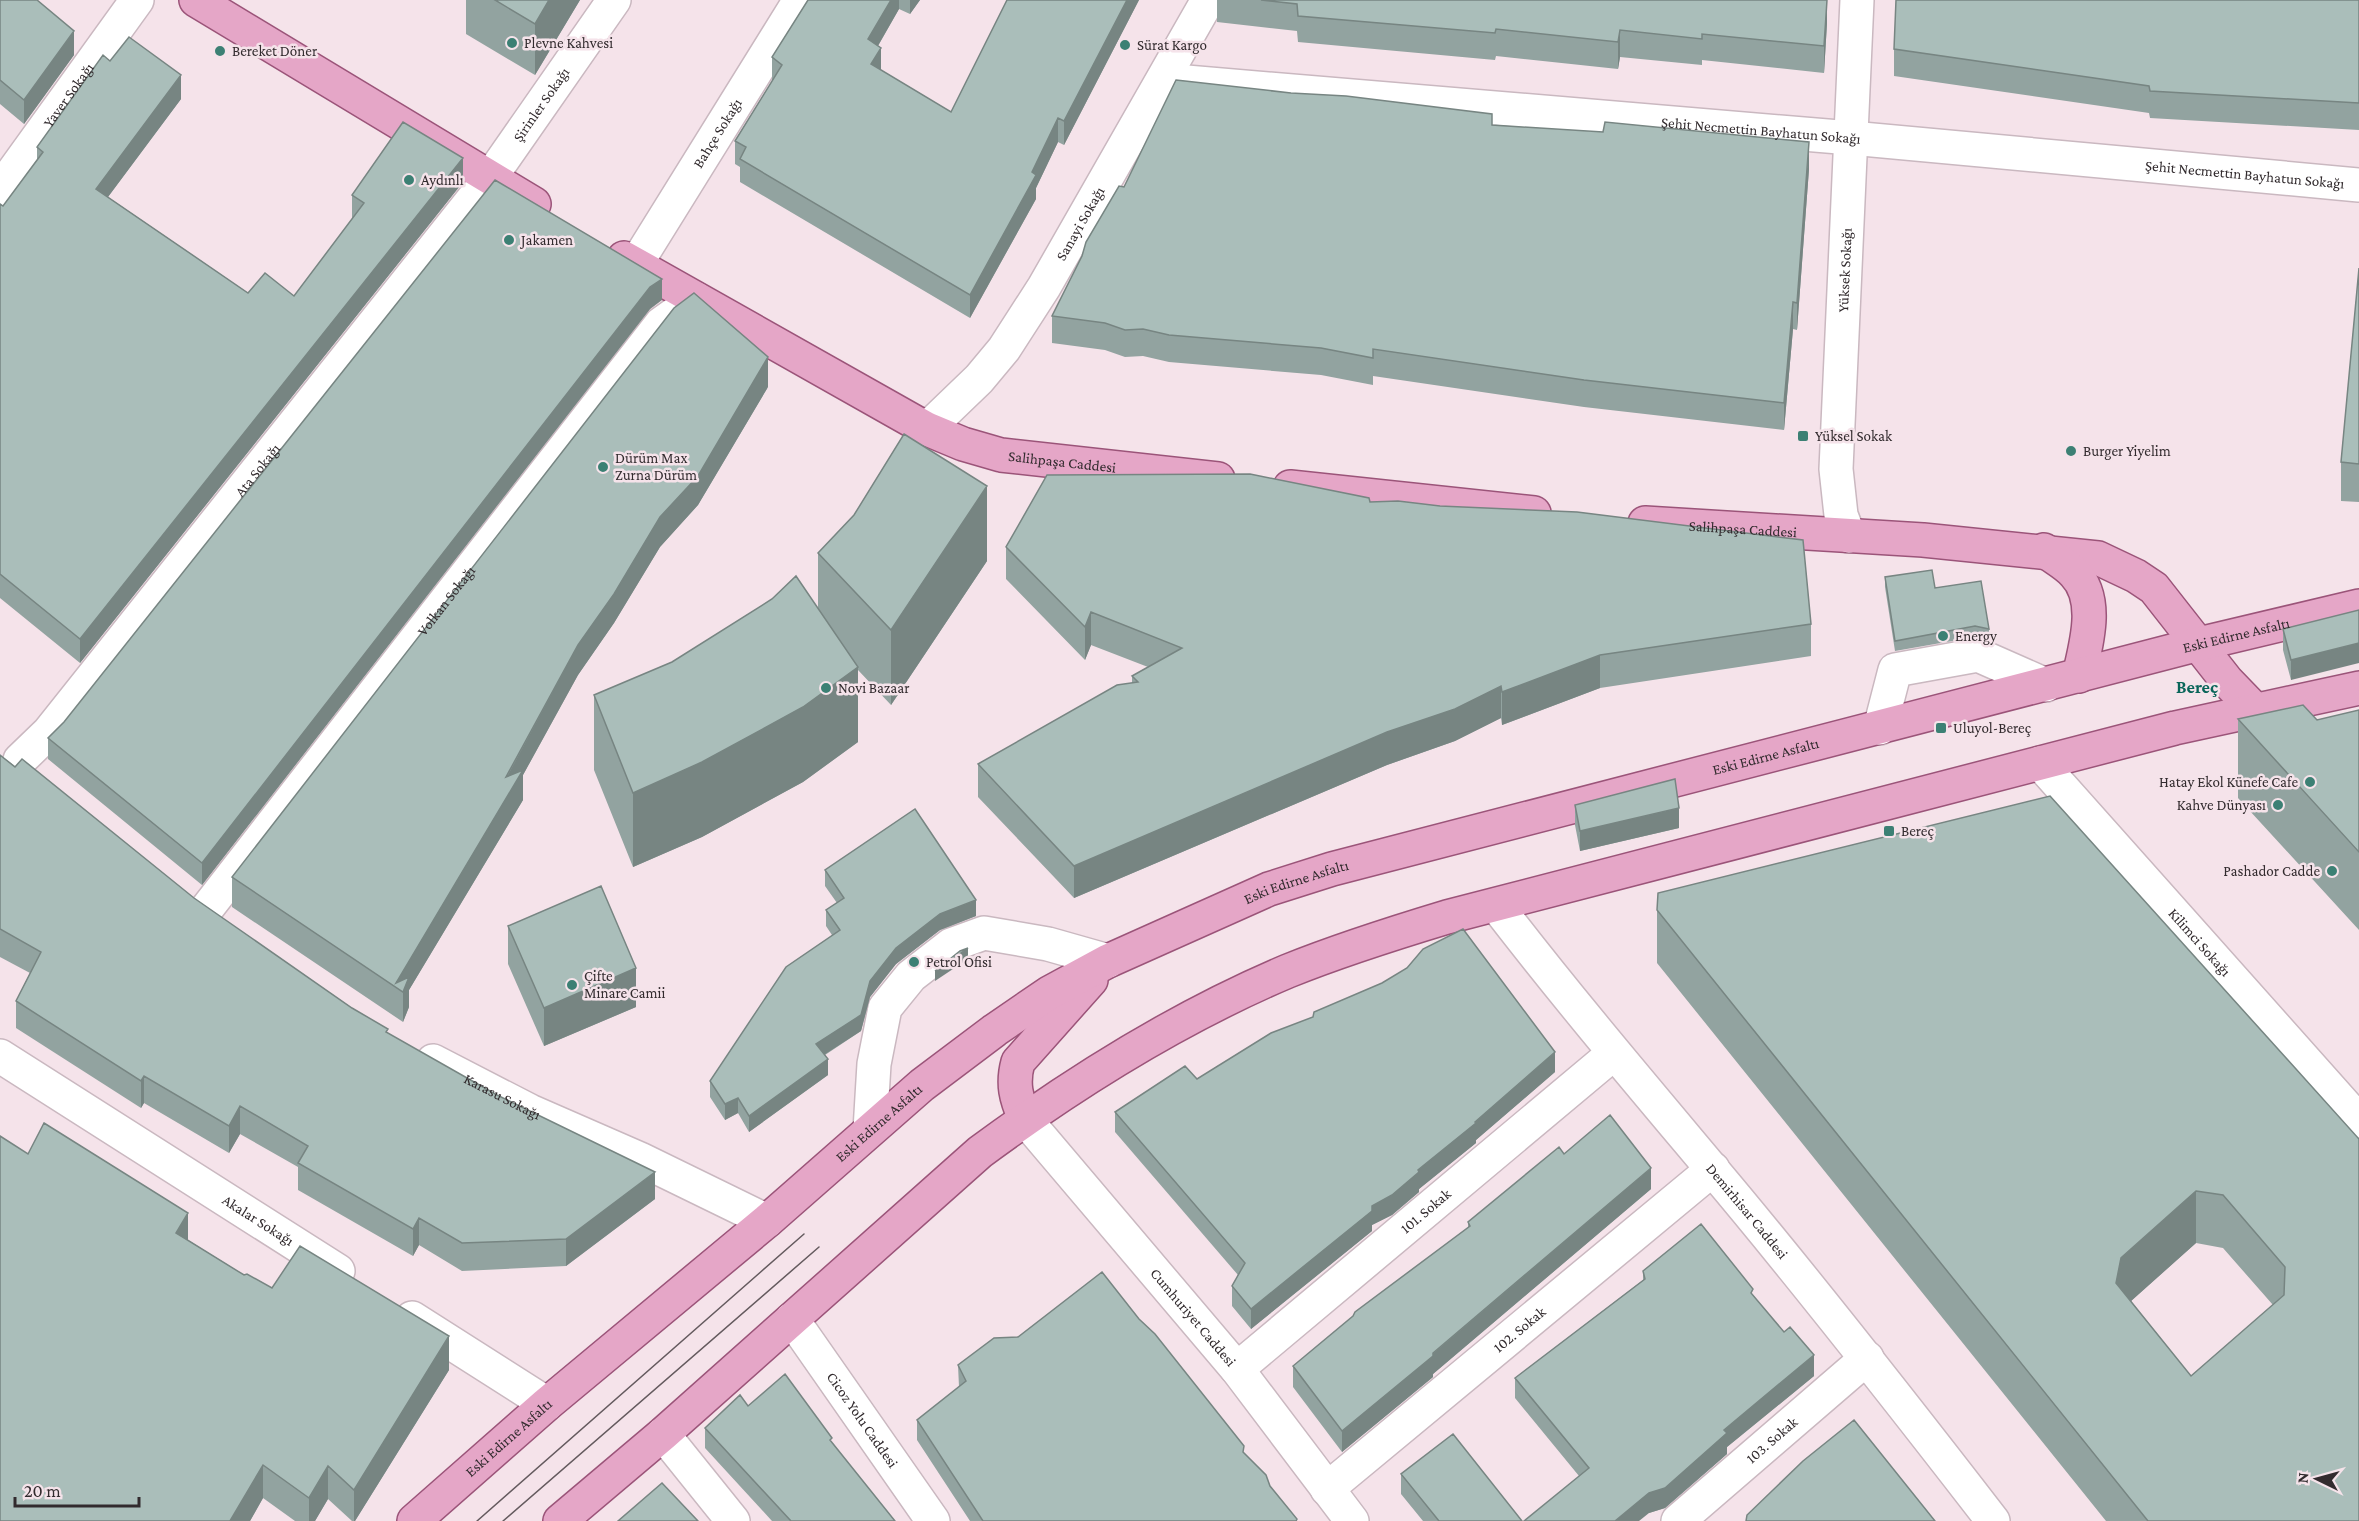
<svg xmlns="http://www.w3.org/2000/svg" width="2359" height="1521" viewBox="0 0 2359 1521" font-family="'Crimson Pro',serif">
<rect width="100%" height="100%" fill="#f5e3ea"/>
<g fill="none" stroke-linecap="round" stroke-linejoin="round">
<defs>
<g id="minor">
<path id="s1" d="M1163,80L1851,138L2359,185"/>
<path id="s2" d="M0,190L137,0"/>
<path id="s3" d="M636,264L800,0"/>
<path id="s4" d="M927,429L979,379L1004,349L1044,287L1208,0"/>
<path id="s5" d="M1849,536L1841,515L1836,469L1857,0"/>
<path d="M1880,728L1895,670L1978,655L2046,685"/>
<path id="s6" d="M20,760L49,732L490,178L614,0"/>
<path id="s7" d="M2040,763L2359,1121"/>
<path id="s8" d="M1496,905C1566,996 1639,1082 1712,1169C1809,1284 1901,1402 1993,1521"/>
<path id="s9" d="M205,911L661,324L696,299"/>
<path id="s10" d="M0,1056L338,1271"/>
<path id="s11" d="M433,1061L530,1111L640,1159L767,1221"/>
<path id="s12" d="M1025,1119L1237,1369L1352,1521"/>
<path d="M870,1130L874,1064L885,1008L911,976L951,945L984,933L1048,944L1108,961"/>
<path d="M412,1318L547,1404"/>
<path id="s13" d="M792,1319L933,1521"/>
<path id="s14" d="M1237,1369L1613,1054"/>
<path d="M663,1434L733,1521"/>
<path id="s15" d="M1327,1489L1713,1169"/>
<path id="s16" d="M1678,1521L1867,1358"/>
</g>
<g id="major">
<path d="M196,0L534,204"/>
<path id="s17" d="M624,258L927,429L963,444L1001,455L1218,479"/>
<path d="M1290,487L1534,513"/>
<path id="s18" d="M1645,523L1923,540L2098,558L2136,576L2154,588L2227,681L2255,710"/>
<path d="M2044,550C2054,558 2066,564 2074,573C2100,599 2086,645 2079,676"/>
<path d="M1025,1119C1016,1098 1012,1084 1018,1062L1091,980"/>
<path id="s19" d="M414,1521L547,1404L767,1221L922,1085L995,1030L1049,993L1108,961L1269,889L1332,869L2199,644L2359,606"/>
<path d="M560,1521L663,1434L980,1152C1075,1082 1179,1017 1288,971C1340,950 1394,933 1447,917L2175,728L2359,688"/>
</g>
</defs>
<!-- minor casing -->
<use href="#minor" stroke="#cab8c0" stroke-width="36"/>
<!-- major casing -->
<use href="#major" stroke="#9b5479" stroke-width="36"/>
<!-- minor -->
<use href="#minor" stroke="#fff" stroke-width="33"/>
<!-- major -->
<use href="#major" stroke="#e5a6c7" stroke-width="33"/>
<!-- tram -->
<path stroke="#645a5e" stroke-width="1.5" d="M477,1521L804,1234
M503,1521L819,1247"/>
</g>
<!-- wall -->
<path fill="#92a3a0" fill-rule="evenodd" d="M0,0L74,55L24,124L0,104Z
M466,0H580L535,75L466,34Z
M808,0H920L910,14L899,9L878,46L881,70L951,112L1007,0H1139L1064,145L1058,142L1036,188V199L970,318L740,182V167L735,164V141L772,81V57Z
M1217,0H1827V23L1824,73L1702,60V65L1620,57L1618,69L1496,56L1495,60L1298,42L1297,31L1217,22Z
M2359,0V130L2150,118L2149,113L1894,76V49Z
M110,61L181,99L108,197L248,293L294,296L352,219V195L463,182L80,663L0,598V204L3,206L37,160V147Z
M1492,125L1809,169L1797,330L1793,329L1784,430L1584,407L1373,376V385L1321,375L1169,362L1143,356L1125,357L1105,350L1052,343V316L1124,187Z
M2359,268V502L2341,501V462Z
M662,300L650,309L202,885L48,759V738Z
M768,387L698,505L660,547L614,623L578,675L523,775V800L409,990V1007L403,1022L232,907V877Z
M1370,502L1811,624V656L1600,688L1502,725L1501,718L1455,741L1387,765L1074,898L978,797V764L1132,683V676L1148,667L1091,645L1085,660L1006,579V547Z
M818,553L987,561L891,705L858,670V742L803,782L702,837L633,867L594,770V695L818,608Z
M1885,577L1989,629V639L1975,637L1895,651L1885,587Z
M2359,610L2291,680L2283,650V629Z
M2359,710V930L2238,798V719L2317,720Z
M0,755L194,898L388,1033L655,1199L566,1266L462,1271L419,1245L413,1256L298,1190V1167L240,1134L229,1153L144,1103L141,1108L16,1028V1001L30,973L0,957Z
M1575,805L1679,828L1580,851L1575,825Z
M825,870L976,916L940,930L896,964L870,997L861,1031L825,1055L828,1075L749,1132L738,1113L725,1120L710,1097V1081L832,935L826,926V910L837,903L825,886Z
M1657,910L2359,1139V1521H2106L1657,963ZM2196,1243L2223,1248L2273,1305L2191,1376L2131,1301Z
M508,926L636,1007L544,1046L508,964Z
M1555,1072L1476,1140V1143L1419,1189V1192L1392,1215L1372,1225V1231L1251,1329L1232,1306V1286L1238,1275L1115,1132V1112Z
M28,1154L188,1240L244,1275L449,1370L355,1521H352L328,1499L315,1521H295L263,1498L250,1521H0Z
M1564,1154L1651,1189L1433,1374V1377L1342,1452L1293,1387V1366L1468,1228V1222Z
M1643,1271L1753,1295L1814,1376L1727,1447V1454L1665,1508L1649,1513L1579,1476L1515,1398V1378L1643,1280Z
M958,1365L1244,1453L1297,1521H970L917,1440V1420L959,1387Z
M748,1406L832,1443L895,1521H772L705,1448V1428Z
M1401,1474L1522,1521H1423L1401,1494Z"/>
<!-- shaded-wall -->
<path fill="#778582" d="M549,0H580L535,75V24Z
M891,0H899V9L868,63V39Z
M910,0H920L910,14Z
M1127,0H1139L1064,145V121Z
M1827,0V23L1824,73V46Z
M1620,30V57L1618,69V42Z
M74,31V55L24,124V100Z
M881,48V72L871,64Z
M181,75V99L96,213V189Z
M1058,118V142L1036,188V199L970,318V295Z
M1809,142V169L1797,330V303Z
M463,158V182L80,663V639Z
M662,279V300L650,309L202,885V863L650,287Z
M1793,302V329L1784,430V403Z
M768,357V387L698,505L660,547L614,623L578,675L523,775V800L409,990V1007L403,1022V992L396,983L578,645L660,517Z
M987,486V561L891,705V630Z
M1091,612V645L1085,660V627Z
M2359,643V663L2291,680V660Z
M1600,655V688L1502,725V692Z
M858,667V742L803,782L702,837L633,867V793Z
M1501,686V718L1455,741L1387,765L1074,898V866L1387,732Z
M1679,808V828L1580,851V831Z
M976,900V916L940,930L896,964L870,997L861,1031L816,1060V1044L896,948L940,914Z
M968,948V959L935,981V971Z
M636,968V1007L544,1046V1008Z
M1555,1052V1072L1476,1140V1143L1419,1189V1192L1392,1215L1372,1225V1231L1251,1329V1309L1372,1206L1418,1170Z
M828,1059V1075L749,1132V1116Z
M144,1076V1103L141,1108V1081Z
M738,1098V1113L725,1120V1104Z
M240,1106V1134L229,1153V1126Z
M1651,1168V1189L1433,1374V1377L1342,1452V1431Z
M655,1172V1199L566,1266V1239Z
M2196,1191V1243L2121,1310L2116,1283L2121,1258Z
M188,1213V1247L176,1233Z
M419,1218V1245L413,1256V1229Z
M449,1336V1370L355,1521H354V1490Z
M1814,1355V1376L1727,1447V1454L1665,1508L1649,1513L1639,1521H1615Z
M263,1465V1498L250,1521H230Z
M328,1466V1499L315,1521H309V1498Z"/>
<!-- building -->
<path fill="#aabeba" stroke="#778582" stroke-width="1.5" fill-rule="evenodd" d="M0,0H37L74,31L24,100L0,80Z
M495,0H549L535,24Z
M808,0H891L868,39L881,48L871,64L951,112L1007,0H1127L1064,121L1058,118L1032,172L1036,175L970,295L740,159L746,147L735,141L782,65L772,57Z
M1261,0H1827L1824,46L1702,34V39L1620,30L1618,42L1496,29L1495,33L1298,16L1297,4Z
M1896,0H2359V103L2150,91L2149,86L1894,49Z
M129,37L181,75L96,189L248,293L265,273L294,296L364,203L352,195L403,122L463,158L80,639L0,574V204L3,206L43,152L37,147L103,55L110,61Z
M1176,80L1291,93L1346,96L1492,114V125L1603,132L1605,122L1809,142L1797,303L1793,302L1784,403L1584,380L1373,349V358L1321,348L1169,335L1143,329L1125,330L1105,323L1052,316L1082,256L1086,242L1119,186L1124,187Z
M495,180L662,279L650,287L202,863L48,738L64,722Z
M2359,268V464L2341,462Z
M694,293L768,357L698,476L660,517L614,594L578,645L506,777L523,770L396,983L409,977L403,992L232,877L674,308Z
M904,434L987,486L891,630L818,553L854,515Z
M1250,474L1369,498L1370,502L1398,501L1440,506L1577,512L1803,540L1811,624L1600,655L1502,692L1501,686L1455,709L1387,732L1074,866L978,764L1117,685L1138,682L1132,676L1182,648L1091,612L1085,627L1006,547L1047,475Z
M1932,570L1935,588L1981,581L1989,629L1975,626L1895,641L1885,577Z
M796,576L858,667L803,707L702,762L633,793L594,695L672,662L772,599Z
M2359,610V643L2291,660L2283,629Z
M2303,705L2317,720L2359,710V852L2238,719Z
M0,755L15,767L22,759L194,898L352,1008L388,1029L386,1032L497,1095L655,1172L566,1239L462,1243L419,1218L413,1229L298,1163L308,1146L240,1106L229,1126L144,1076L141,1081L16,1001L41,952L0,929Z
M1675,779L1679,808L1580,831L1575,805Z
M2050,796L2359,1139V1521H2148L1657,910L1658,893ZM2196,1191L2223,1195L2285,1267L2284,1295L2191,1376L2116,1283L2121,1258Z
M915,809L976,900L940,914L896,948L870,981L861,1015L816,1044L828,1059L749,1116L738,1098L725,1104L710,1081L786,967L840,930L826,910L844,898L825,870Z
M601,886L636,968L544,1008L508,926Z
M1463,929L1555,1052L1475,1122L1476,1123L1418,1170L1419,1172L1392,1195L1372,1206V1211L1251,1309L1232,1286L1245,1263L1115,1112L1185,1066L1197,1079L1271,1033L1313,1017L1314,1012L1382,983L1407,968L1423,949Z
M968,948L935,971L960,951Z
M1610,1115L1651,1168L1433,1353V1356L1342,1431L1293,1366L1353,1316L1355,1312L1470,1226L1468,1222L1559,1147L1564,1154Z
M44,1123L188,1213L176,1233L244,1275L247,1274L272,1288L300,1246L449,1336L354,1490L328,1466L309,1498L263,1465L230,1521H0V1136L28,1154Z
M1701,1224L1753,1289L1751,1293L1784,1332L1790,1327L1814,1355L1724,1430L1727,1433L1665,1488L1649,1493L1615,1521H1524L1589,1468L1515,1378L1645,1279L1643,1271Z
M1102,1272L1139,1319L1155,1334L1244,1446L1243,1452L1266,1475L1270,1486L1297,1519L1296,1521H983L917,1420L966,1381L958,1365L994,1338L1018,1337Z
M785,1374L832,1438L830,1440L895,1521H791L705,1428L740,1395L748,1406Z
M1854,1420L1935,1521H1746L1747,1515L1803,1461Z
M1453,1434L1522,1521H1439L1401,1474Z
M662,1483L698,1521H618Z"/>
<!-- markers -->
<g fill="#3c8074" stroke="#f5e3ea" stroke-width="2">
<circle cx="512" cy="43" r="6"/>
<circle cx="1125" cy="45" r="6"/>
<circle cx="220" cy="51" r="6"/>
<circle cx="409" cy="180" r="6"/>
<circle cx="509" cy="240" r="6"/>
<rect x="1797" y="430" width="12" height="12" rx="3"/>
<circle cx="2071" cy="451" r="6"/>
<circle cx="603" cy="467" r="6"/>
<circle cx="1943" cy="636" r="6"/>
<circle cx="826" cy="688" r="6"/>
<rect x="1935" y="722" width="12" height="12" rx="3"/>
<circle cx="2310" cy="782" r="6"/>
<circle cx="2278" cy="805" r="6"/>
<rect x="1883" y="825" width="12" height="12" rx="3"/>
<circle cx="2332" cy="871" r="6"/>
<circle cx="914" cy="962" r="6"/>
<circle cx="572" cy="985" r="6"/>
</g>
<g text-anchor="middle" dominant-baseline="central" stroke-width="5" stroke-linejoin="round" paint-order="stroke">
<!-- poi labels -->
<g font-size="15" fill="#322b2e" stroke="#f5e3ea" text-anchor="start">
<text x="524" y="43">Plevne Kahvesi</text>
<text x="1137" y="45">Sürat Kargo</text>
<text x="232" y="51">Bereket Döner</text>
<text x="421" y="180">Aydınlı</text>
<text x="521" y="240">Jakamen</text>
<text x="1815" y="436">Yüksel Sokak</text>
<text x="2083" y="451">Burger Yiyelim</text>
<text x="615" y="458">Dürüm Max<tspan x="615" dy="17">Zurna Dürüm</tspan></text>
<text x="1955" y="636">Energy</text>
<text x="838" y="688">Novi Bazaar</text>
<text x="1953" y="728">Uluyol-Bereç</text>
<text x="2298" y="782" text-anchor="end">Hatay Ekol Künefe Cafe</text>
<text x="2266" y="805" text-anchor="end">Kahve Dünyası</text>
<text x="1901" y="831">Bereç</text>
<text x="2320" y="871" text-anchor="end">Pashador Cadde</text>
<text x="926" y="962">Petrol Ofisi</text>
<text x="584" y="976">Çifte<tspan x="584" dy="17">Minare Camii</tspan></text>
</g>
<!-- street labels -->
<g font-size="15" fill="#322b2e" stroke="#f5e3ea">
<text stroke="none"><textPath href="#s2" startOffset="117">Yaver Sokağı</textPath></text>
<text stroke="none"><textPath href="#s6" startOffset="838">Şirinler Sokağı</textPath></text>
<text stroke="none"><textPath href="#s1" startOffset="600">Şehit Necmettin Bayhatun Sokağı</textPath></text>
<text stroke="none"><textPath href="#s3" startOffset="154">Bahçe Sokağı</textPath></text>
<text stroke="none"><textPath href="#s1" startOffset="1086">Şehit Necmettin Bayhatun Sokağı</textPath></text>
<text stroke="none"><textPath href="#s4" startOffset="258">Sanayi Sokağı</textPath></text>
<text stroke="none"><textPath href="#s5" startOffset="268">Yüksek Sokağı</textPath></text>
<text stroke="none"><textPath href="#s17" startOffset="488">Salihpaşa Caddesi</textPath></text>
<text stroke="none"><textPath href="#s6" startOffset="375">Ata Sokağı</textPath></text>
<text stroke="none"><textPath href="#s18" startOffset="98">Salihpaşa Caddesi</textPath></text>
<text stroke="none"><textPath href="#s9" startOffset="393">Volkan Sokağı</textPath></text>
<text stroke="none"><textPath href="#s19" startOffset="2070">Eski Edirne Asfaltı</textPath></text>
<text stroke="none"><textPath href="#s19" startOffset="1584">Eski Edirne Asfaltı</textPath></text>
<text stroke="none"><textPath href="#s19" startOffset="1098">Eski Edirne Asfaltı</textPath></text>
<text stroke="none"><textPath href="#s7" startOffset="240">Kilimci Sokağı</textPath></text>
<text stroke="none"><textPath href="#s11" startOffset="78">Karasu Sokağı</textPath></text>
<text stroke="none"><textPath href="#s19" startOffset="612">Eski Edirne Asfaltı</textPath></text>
<text stroke="none"><textPath href="#s14" startOffset="246">101. Sokak</textPath></text>
<text stroke="none"><textPath href="#s8" startOffset="396">Demirhisar Caddesi</textPath></text>
<text stroke="none"><textPath href="#s10" startOffset="306">Akalar Sokağı</textPath></text>
<text stroke="none"><textPath href="#s12" startOffset="260">Cumhuriyet Caddesi</textPath></text>
<text stroke="none"><textPath href="#s15" startOffset="250">102. Sokak</textPath></text>
<text stroke="none"><textPath href="#s13" startOffset="123">Cicoz Yolu Caddesi</textPath></text>
<text stroke="none"><textPath href="#s19" startOffset="126">Eski Edirne Asfaltı</textPath></text>
<text stroke="none"><textPath href="#s16" startOffset="124">103. Sokak</textPath></text>
</g>
<!-- quarter labels -->
<g font-size="18" font-weight="bold" fill="#096559" stroke="#f5e3ea">
<text x="2197" y="687">Bereç</text>
</g>
</g>
<!-- north arrow -->
<g transform="translate(2317 1479) rotate(275)" stroke="#f5e3ea" stroke-width="4.5" paint-order="stroke">
<path d="M0-4.5L10 22L0 15L-10 22Z" fill="#322b2e"/>
<text y="-9" font-size="16" font-weight="bold" text-anchor="middle" fill="#322b2e">N</text>
</g>
<!-- scale -->
<path d="M15 1497v9h124v-9" fill="none" stroke="#322b2e" stroke-width="3"/>
<text x="24" y="1497" font-size="18" fill="#322b2e" stroke="#f5e3ea" stroke-width="4.5" paint-order="stroke">20 m</text>
</svg>
